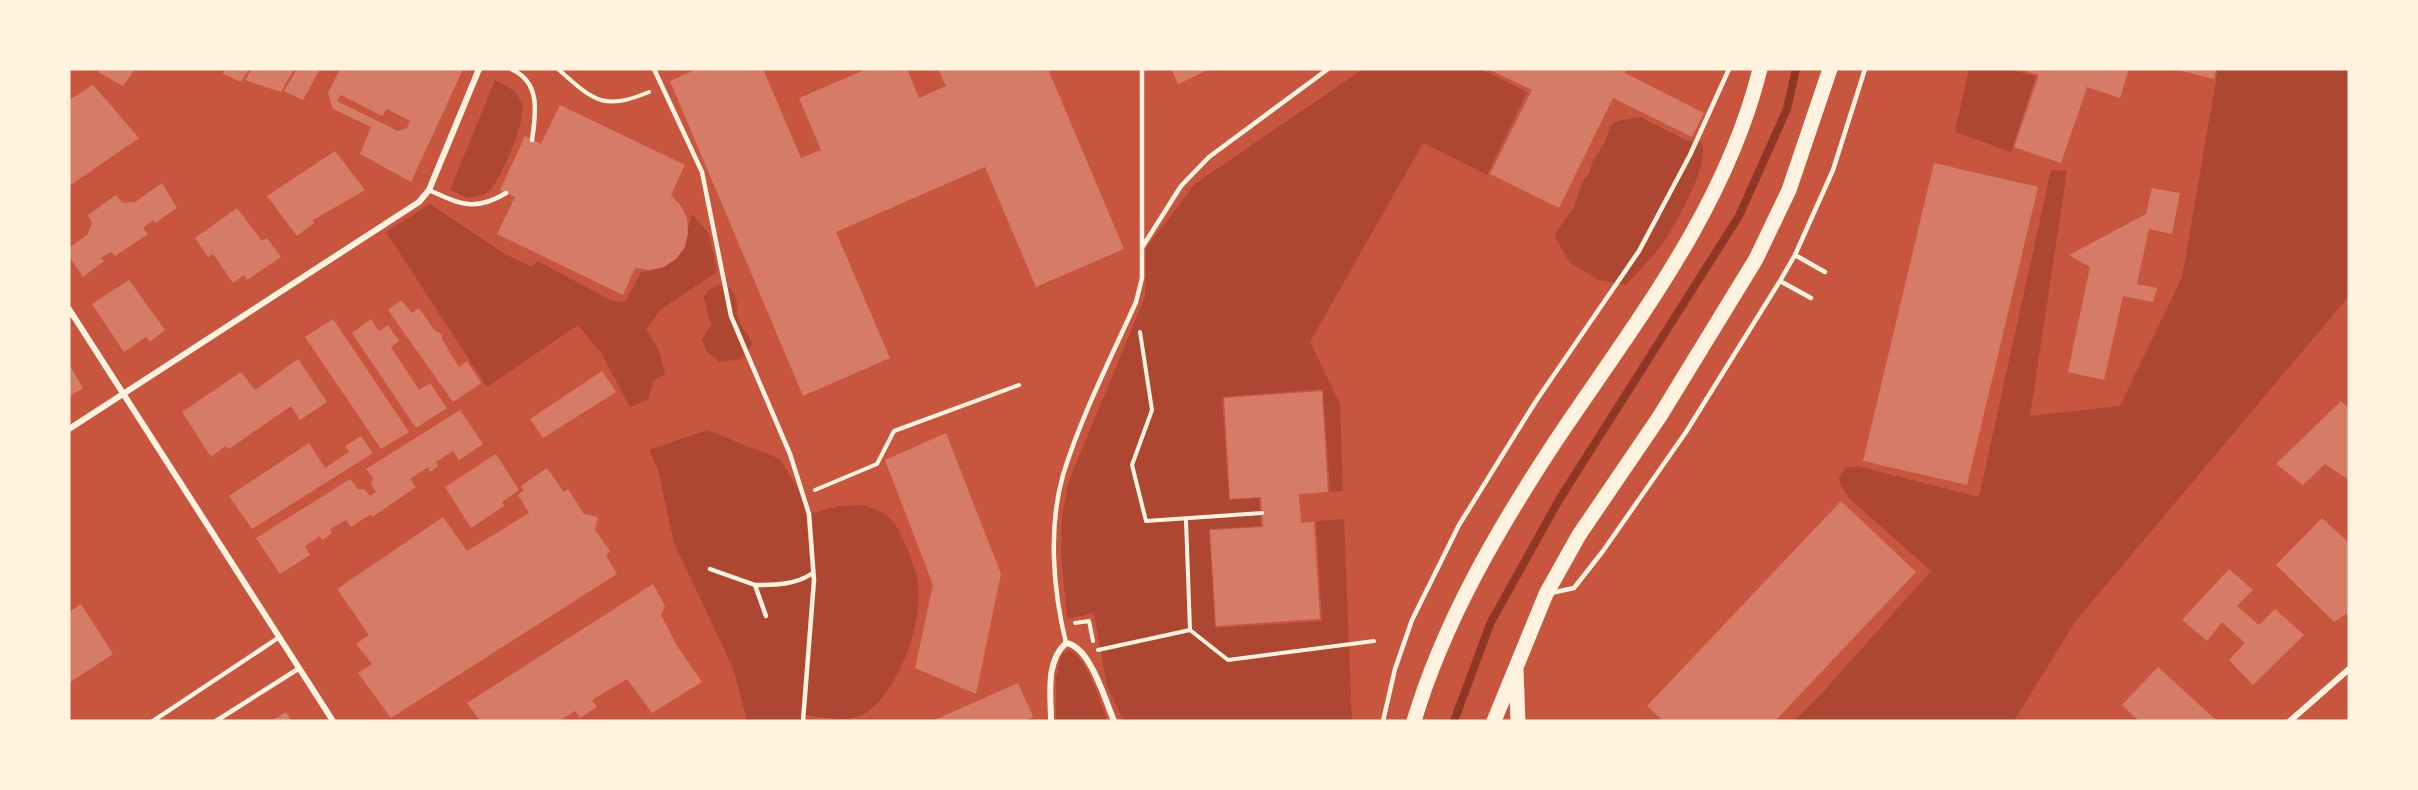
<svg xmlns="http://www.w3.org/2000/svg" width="2418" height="790" viewBox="0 0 2418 790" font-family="'Asap Condensed',sans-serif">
<rect width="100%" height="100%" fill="#c8553d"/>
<!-- green -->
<path fill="#ae4732" d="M1363,69H1481L1527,92L1487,175L1423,143L1310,342L1340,404L1343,491L1330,492L1323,389L1222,397L1229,500L1259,498L1261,526L1209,529L1215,628L1322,621L1316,521L1344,519L1352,721H1124L1107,687L1094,613L1067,619L1061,554L1062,518L1068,483L1145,297L1146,248L1195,184Z
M1969,69H2007L2036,76L2011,152L1955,132Z
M2218,69H2349V296L2075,622L2014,721H1794L1823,692L1931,571L1850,499L1841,486L1839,478L1845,468L1857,466L1979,497L2051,170L2067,171L2030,416L2120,406L2182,277Z
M495,80C507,86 518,91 522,104C527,119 501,179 490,190C484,196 476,197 468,198L450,190Z
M1640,117L1686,140L1702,143C1710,165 1676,223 1663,243C1653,258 1638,271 1626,285L1599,280L1571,264L1555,238L1556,232L1573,209L1583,181L1590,172L1592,163L1606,140L1610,126L1617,121Z
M430,204L505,254L532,267L538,261L612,301L625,302L641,272C679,269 683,245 692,214L709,234L717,272L660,310L646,330L659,350L665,374L653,381L648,400L630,407L601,353L578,325L487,387L386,232Z
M718,285L728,286C742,302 734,304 738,318C739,323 749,336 753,344L741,359L720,362L706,351L702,339L711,325L704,297L708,290Z
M707,430L780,459L802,495L806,514L812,588L802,721H747L733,668L674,543L658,470L649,450Z
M865,505C872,509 884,512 889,517C901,528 916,569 918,584C924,621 896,702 859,716C842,722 823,717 805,715L815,580L809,514L839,506Z
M1069,650C1086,655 1101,705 1108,721H1056V680L1061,655Z"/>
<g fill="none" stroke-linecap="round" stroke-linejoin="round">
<!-- stream -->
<path stroke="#8f3625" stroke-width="8" d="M1454,721L1491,622L1559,500L1739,216L1787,109L1796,69"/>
</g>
<!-- building -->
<path fill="#d67c66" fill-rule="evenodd" d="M100,69H135L123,86L98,72Z
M225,69H249L241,82L223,74Z
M252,69H294L281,92L245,80Z
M297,69H320L303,100L284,91Z
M340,69H463L411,182L360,154L371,127L333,109L328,93ZM341,95L382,116L387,109L410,121L407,128L398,131L337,101Z
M697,69H763L801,158L821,150L799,98L867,69H907L919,98L946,86L938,69H1048L1124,249L1036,287L985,167L836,232L890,358L803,396L670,81Z
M1171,69H1210L1178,84Z
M1488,69H1627L1625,73L1704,113L1692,137L1613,98L1559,208L1490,174L1532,90Z
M2018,69H2129L2120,98L2087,87L2061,163L2014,147L2039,75Z
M2174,69H2216L2214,79Z
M93,85L139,138L69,186V100Z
M560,105L685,165L671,195L681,206L687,218L688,233L685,247L676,259L664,267L650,270L635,268L623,295L497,234L515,197L500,190L525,136L541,144Z
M335,151L365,190L313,220L314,223L297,236L267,196Z
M1934,163L2038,187L1967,485L1863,461Z
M162,183L177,208L155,223L153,220L143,228L148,234L115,256L111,252L101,258L104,261L83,277L69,256V248L87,235L92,223L88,215L116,195L123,203L135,202Z
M2152,188L2180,193L2172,234L2149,229L2137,284L2157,288L2153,302L2123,296L2104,380L2068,372L2090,267L2069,255L2146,214Z
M237,208L262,241L267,238L281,257L247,280L244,275L233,283L213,254L208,257L195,238Z
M129,280L165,330L150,342L146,337L124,352L92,304Z
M401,300L412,313L419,308L435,331L442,334V339L459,367L467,361L481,383L453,402L388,310Z
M333,319L409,432L381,449L305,337Z
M371,319L379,331L388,325L399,341L391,347L419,390L430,383L447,408L416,428L352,333Z
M298,359L327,402L300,420L291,406L229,449L225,446L211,457L182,412L241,372L255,390Z
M69,364L83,388L69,397Z
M602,371L616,392L543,438L530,419Z
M1322,391L1328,492L1299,494L1301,523L1314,522L1320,619L1216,626L1210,530L1263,527L1261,497L1230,499L1224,398Z
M2341,401L2349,409V480L2325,464L2303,485L2276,464Z
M460,410L483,444L459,460L453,451L436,462L438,466L430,472L428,467L410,479L416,487L372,517L371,514L351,527L346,520L330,529L332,533L322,540L320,536L305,546L310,555L280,574L256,538L350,479L358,489H364L370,496L376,492L371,483L373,478L366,469Z
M946,433L1001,574L976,694L915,668L933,585L885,460Z
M361,436L373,453L252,529L229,496L309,443L325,468L349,452L345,446Z
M496,454L519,490L502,502L504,506L471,528L445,487Z
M547,468L564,492L568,489L584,514L598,517L595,530L610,551L606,555L617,574L391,718L358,673L372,664L356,644L369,635L337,589L443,517L467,551L529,513L518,495L524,490L521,486Z
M1841,501L1916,572L1775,721H1663L1647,706Z
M2322,518L2349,543V615L2346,614L2334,622L2276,565Z
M2229,569L2253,590L2237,606L2259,625L2275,609L2304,635L2253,685L2229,660L2245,643L2222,622L2207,641L2182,620Z
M653,584L665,606L661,615L677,646L702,682L652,713L627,679L592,700L597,707L580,718L575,711L559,721H480L467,703Z
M81,604L113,654L69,683V612Z
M2158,667L2217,721H2139L2122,705Z
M1018,683L1033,717L1023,721H932Z
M286,712L292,721H271Z"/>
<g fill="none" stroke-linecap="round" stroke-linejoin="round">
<!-- path -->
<path stroke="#fff3e0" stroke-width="4" d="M558,69C594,101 603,111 649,92
M1140,332L1152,410L1132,465L1146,521L1262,513
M815,490L877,464L894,431L1019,385
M1186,520L1190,630L1228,660L1374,641
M1075,623L1089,621L1093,641
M1098,650L1190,630"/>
<!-- service -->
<path stroke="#fff3e0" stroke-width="4.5" d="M511,69C541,82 536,113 532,140
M654,69L702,172L731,316L790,454L809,514L814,580L803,721
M429,190C460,204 475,212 506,193
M1143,246L1181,186L1209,157L1328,69
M1795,255L1825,272
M1780,281L1811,298
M710,569L755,585L766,616
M755,585C776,585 795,585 813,573
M1551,593L1574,588L1603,551L1686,432L1780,281L1795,255L1833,170L1865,69
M1066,643C1053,590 1048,528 1063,475C1081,416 1111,358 1136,302L1142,278V69
M153,721L278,638
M216,721L298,669
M1383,721L1395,669L1412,620L1459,525L1536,401L1639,251L1690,155L1729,69"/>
<!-- minor -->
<path stroke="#fff3e0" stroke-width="6" d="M69,309L333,721
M69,429L419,202L429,190L479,69
M1051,721C1051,695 1045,662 1066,643C1090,646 1105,700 1114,721
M2290,721L2349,669"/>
<!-- primary -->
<path stroke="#fff3e0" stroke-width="15" d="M1516,670L1518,721
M1414,721C1444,621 1498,529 1555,442C1634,324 1725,210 1760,69
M1494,721L1546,594L1579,535L1660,416L1756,259L1789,190L1830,69"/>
</g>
<!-- border -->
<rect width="2418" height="790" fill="none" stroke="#fff3e0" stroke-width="141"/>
</svg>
